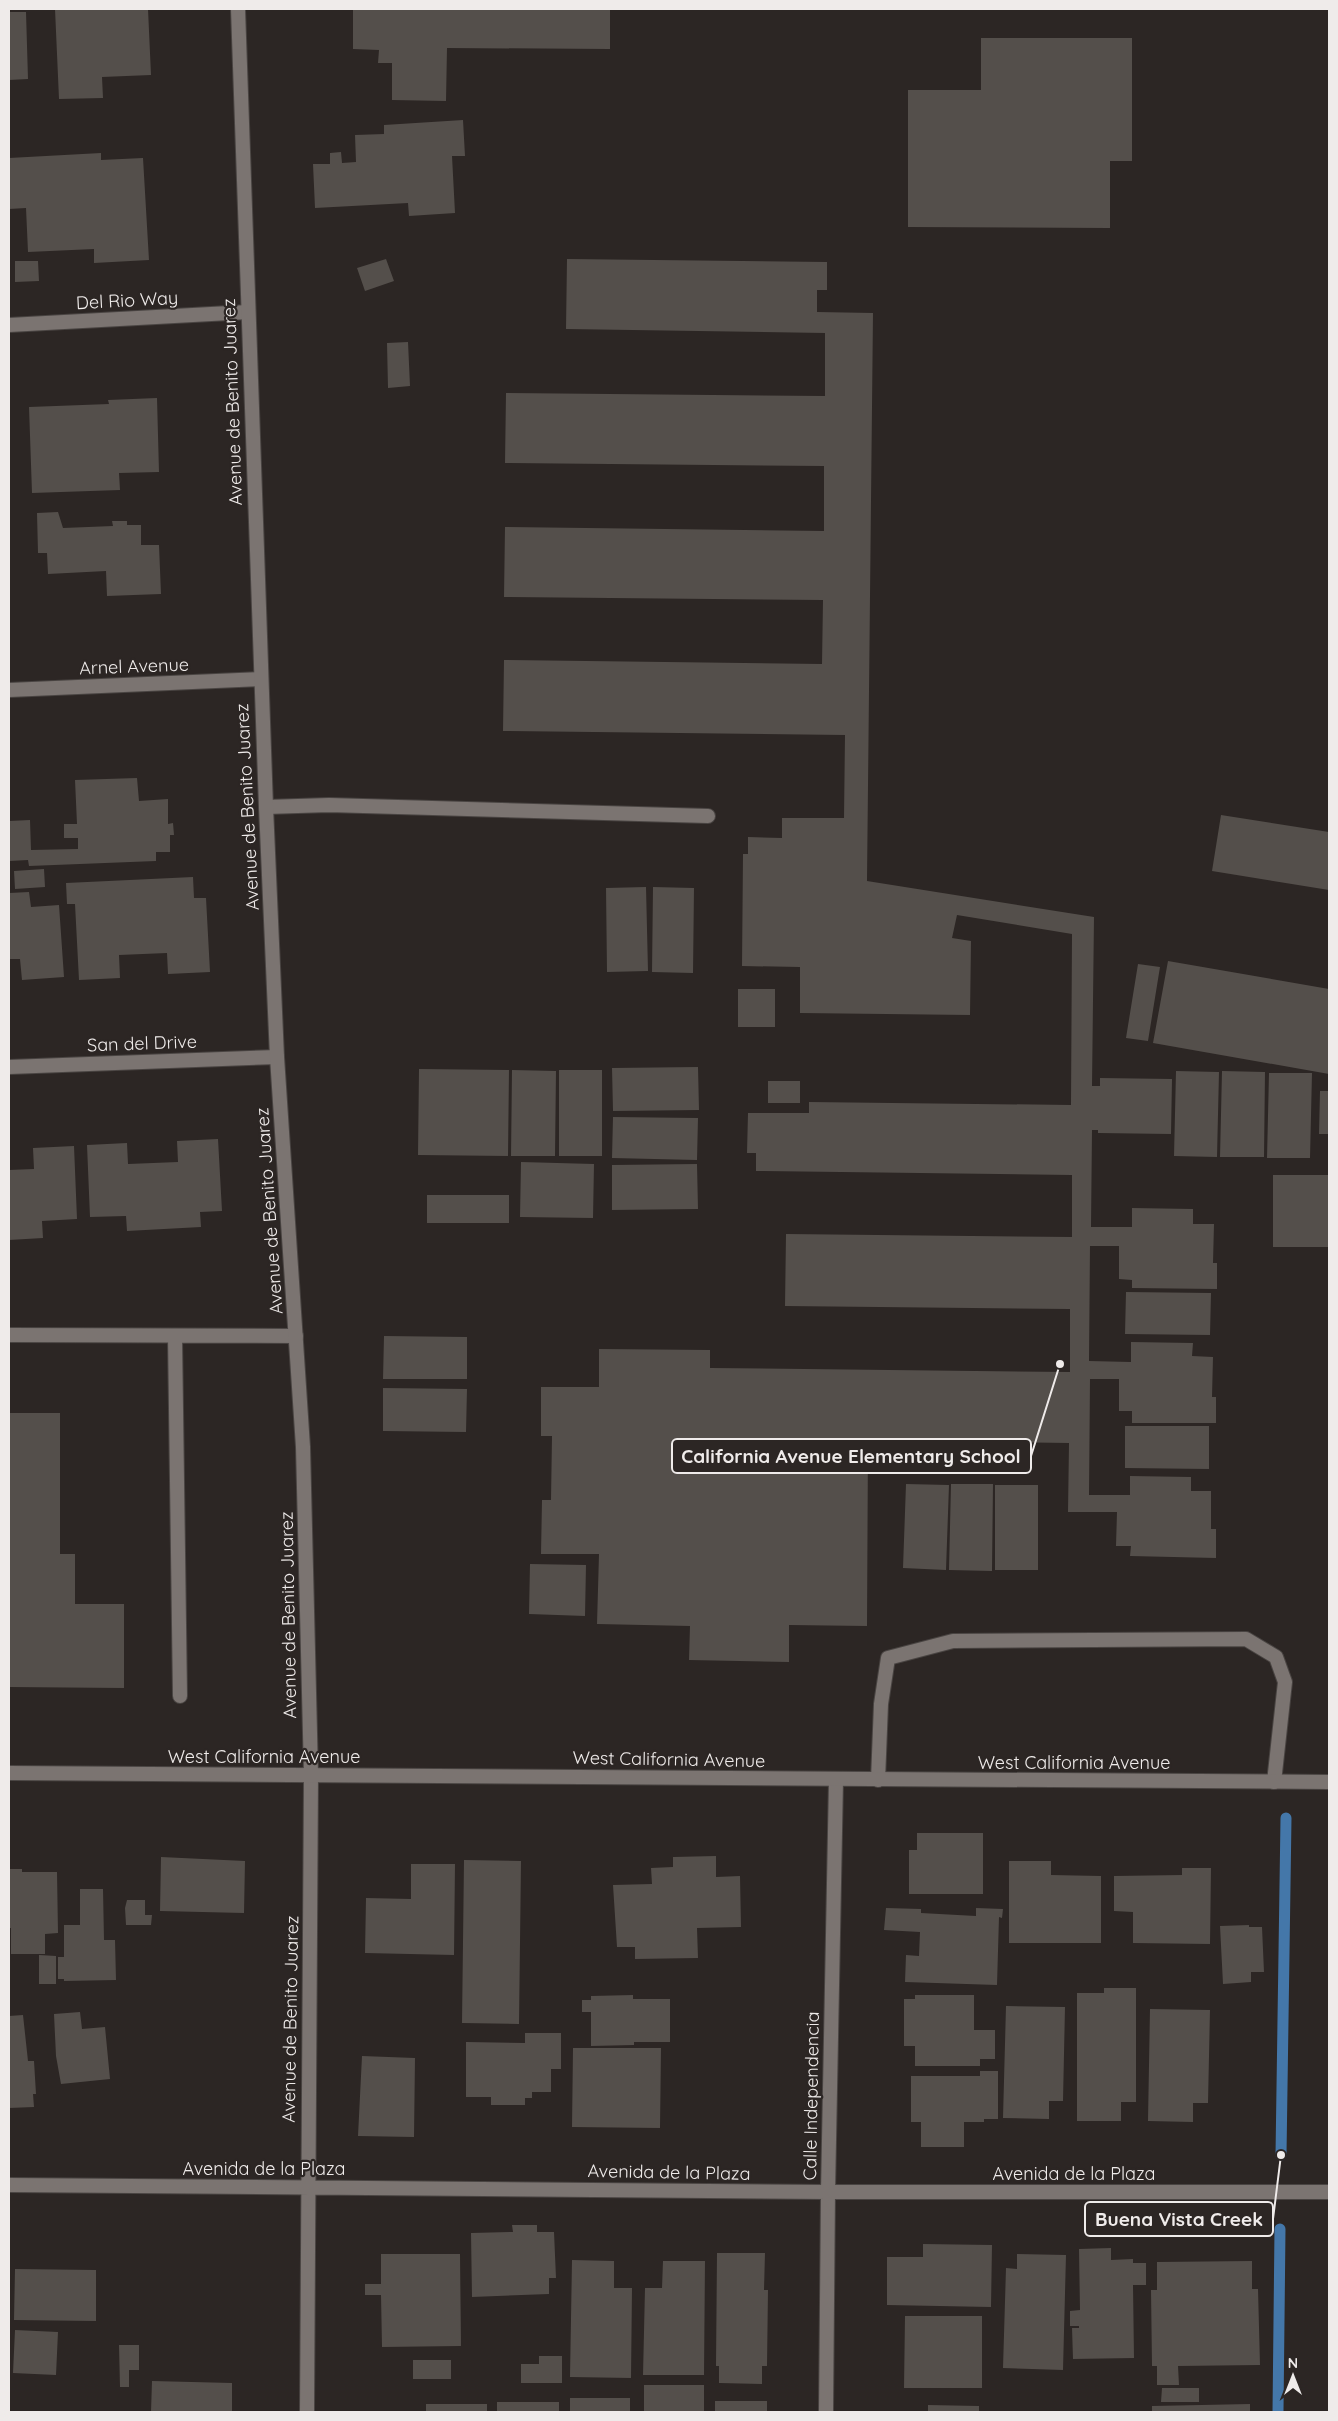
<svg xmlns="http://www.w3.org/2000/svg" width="1338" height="2421" viewBox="0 0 1338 2421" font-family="Quicksand,sans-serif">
<rect width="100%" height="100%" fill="#2c2624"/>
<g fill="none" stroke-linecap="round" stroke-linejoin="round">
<!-- stream -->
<path stroke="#4477a9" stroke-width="11" d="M1281,2155L1286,1818
M1278,2412L1280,2229"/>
</g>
<!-- building -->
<path fill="#544f4b" d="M55,9H148L151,75L102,77L103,98L59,99Z
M353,9H610V49L447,48L446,101L392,100V63H378L379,50L353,49Z
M9,12H26L28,79L9,80Z
M981,38H1132V161H1110V228L908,227V90H981Z
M463,120L465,156H452L455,213L409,216L408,203L315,208L313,164H330V153L341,152L342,163L356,162L355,135L384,134V125Z
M101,153V160L143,158L149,260L94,263V249L28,252L26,208L9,209V158Z
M386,259L394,281L365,291L357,268Z
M567,259L827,262V290H817V312L873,313L867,881L1094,917L1092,1086H1100V1078L1172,1079L1171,1134L1098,1133V1130H1092L1091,1227H1132V1208L1193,1209V1224H1214L1213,1263H1217V1289L1132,1288V1280L1119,1279V1246H1090L1089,1361L1131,1362V1342L1193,1343L1192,1356L1213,1357L1212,1397H1216V1423H1132V1411H1119V1379H1090L1089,1495H1130V1476L1191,1477V1491H1211V1529H1216V1558L1130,1556L1131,1546H1116L1117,1512H1068L1069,1443L868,1440L867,1626L789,1625V1662L689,1660L690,1626L597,1624L599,1554H541L542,1500H551L552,1436H541V1387H599V1349L710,1350V1368L1070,1372V1309L785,1306L786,1234L1072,1237V1175L756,1171V1153H747L748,1113H809V1102L1071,1105L1072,934L957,915L952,938L971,941L970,1015L800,1013V967L742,966L743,854H748V837L782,838V818H844L845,735L503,731L504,660L822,664L823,600L504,597L505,527L824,531V466L505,463L506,393L825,396V333L566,329Z
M15,261H38L39,281L15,282Z
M408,342L410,386L388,388L387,343Z
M157,398L159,472L119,473L120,490L32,493L29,407L109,404L108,400Z
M58,512L63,528L113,526L112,521H127V525H141V545H159L161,594L107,596L106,571L48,574L47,553H38L37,513Z
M137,778L139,801L168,799V824L173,823L174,835H170V852H156V861L29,866L28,860L9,861V821L30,820L31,850L78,849V838H64V824H77L75,780Z
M1221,815L1329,832V890L1212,871Z
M44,869L45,887L15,889L14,871Z
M193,877L194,898H206L210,972L168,974L167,953L119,955L120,978L79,980L75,904H67L66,883Z
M646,887L648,971L607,972L606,888Z
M653,887L694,888L693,973L652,972Z
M29,892L31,907L59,905L64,977L22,980L20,959H9V893Z
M1168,961L1329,989V1074L1153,1043Z
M1138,964L1160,967L1148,1041L1126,1038Z
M738,989H775V1027H738Z
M698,1067L699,1110L613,1111L612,1068Z
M419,1069L509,1070L508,1156L418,1155Z
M512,1070L556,1071L555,1156H511Z
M559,1070H602V1156H559Z
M1176,1071L1219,1072L1217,1157L1174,1156Z
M1222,1071L1265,1072L1264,1157H1220Z
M1269,1073H1312L1310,1158H1267Z
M768,1081H800V1103H768Z
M1320,1091H1329V1134H1319Z
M613,1117L698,1118L697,1160L612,1158Z
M218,1139L222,1211L200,1212L201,1227L127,1231L126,1216L90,1217L87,1145L127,1143L128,1164L178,1162L177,1141Z
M74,1146L77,1219L42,1221L43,1238L9,1240V1170L34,1169L33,1148Z
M521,1162L594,1164L593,1218L520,1217Z
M697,1164L698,1209L612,1210V1165Z
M1273,1175H1329V1247H1273Z
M427,1195H509V1223H427Z
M1126,1292L1211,1293L1210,1335L1125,1334Z
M384,1336L467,1337V1379H383Z
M383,1388L467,1389L466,1432L383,1431Z
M9,1413H60V1554H75V1604H124V1688L9,1687Z
M1125,1426H1209V1469L1125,1468Z
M906,1484L949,1485L946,1570L903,1568Z
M951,1484H993L992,1571L949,1570Z
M995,1485H1038V1570H995Z
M530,1564L586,1565L585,1616L529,1614Z
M917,1833H983V1894H909V1850H917Z
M716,1856V1877L740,1876L741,1927L697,1928L698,1958L635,1959V1947H617L613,1885L652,1884L651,1868L673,1867V1857Z
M161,1857L245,1861L244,1913L160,1911Z
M464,1860L521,1861L519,2024L462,2023Z
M1009,1861H1051V1875L1101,1876V1943H1009Z
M411,1864H455L454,1955L365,1953L366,1898L411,1899Z
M1182,1868H1211L1210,1944L1133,1943V1912L1114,1911V1876L1182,1875Z
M9,1869H22V1872H57L58,1933L45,1934V1954H11V1928H9Z
M80,1889H103L104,1940H115L116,1980L64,1981V1979H58V1957H64V1925H80Z
M127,1900H145V1915H152L151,1925H126L125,1908Z
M886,1908L921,1909V1913L976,1916V1908L1003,1909L1002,1918L999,1917L997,1985L905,1982L906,1955L919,1956L920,1932L884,1930Z
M1249,1925V1927H1262L1264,1972H1251V1982L1223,1984L1220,1926Z
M39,1955L56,1956V1984H39Z
M1104,1988H1136V2102H1121V2121H1077V1993H1104Z
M633,1995V1999H670V2042H634V2045L591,2046V2012H582V2000H591V1996Z
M915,1995H974V2030H995V2059H980V2066H915V2046H904V1999H915Z
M1006,2006L1065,2007L1063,2101H1049V2119L1003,2118Z
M1150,2009L1210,2010L1208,2103H1193V2122L1148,2121Z
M80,2012L82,2029L105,2027L110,2079L61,2084L56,2056L54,2014Z
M23,2015L28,2061H34L36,2094H33L34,2107L9,2108V2016Z
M525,2033H561V2069H551V2092H532V2098H525V2105H491V2097H466V2042L525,2043Z
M573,2048H661L660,2128L572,2127Z
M362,2056L415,2058L414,2137L358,2136Z
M980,2071H998V2119H984V2122H964V2147H921V2122H911V2076H980Z
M512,2225H537V2232H554L556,2278H549V2294L472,2297L471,2233L513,2232Z
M923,2244L992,2245L991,2307L887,2305V2257H923Z
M1111,2248V2260L1133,2259V2263H1146V2285H1133L1134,2358L1073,2359L1072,2328H1079V2326H1070V2311L1080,2310L1079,2249Z
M717,2253H765L764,2290H768L767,2366H762V2384L719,2383V2366H716Z
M381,2254H460L461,2346L382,2347L381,2295H365V2284H381Z
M1017,2254L1066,2255L1063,2370L1003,2368L1006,2268L1017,2269Z
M572,2260L614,2261V2288H632L631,2378L570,2377Z
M663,2261H705L704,2375H643L645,2288H662Z
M1252,2261V2289H1258L1260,2365L1178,2366L1179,2385H1157V2366H1152L1151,2290H1157V2262Z
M15,2269L96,2270V2321L14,2320Z
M905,2316H982V2388H904Z
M15,2330L58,2332L56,2375L13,2373Z
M119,2345H139V2370H129V2387H120Z
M539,2356H562V2383H521V2364H539Z
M413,2360H451V2379H413Z
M152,2381L232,2383V2412H151Z
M644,2385H704V2412H644Z
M1162,2388H1199V2402H1161Z
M570,2398H630V2412H570Z
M715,2401H767V2412H715Z
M497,2402H559V2412H497Z
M426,2404H487V2412H426Z
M1250,2404V2412H1152V2406Z
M928,2405L979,2406V2412H928Z"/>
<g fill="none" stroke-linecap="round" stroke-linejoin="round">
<defs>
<path id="service" d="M266,807L329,805L708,816
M9,1335L296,1336
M175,1337L180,1696
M878,1780L881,1704L888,1658L953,1641L1246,1639L1276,1657L1285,1682L1274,1782"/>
<path id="minor" d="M9,325L248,312
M9,690L260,679
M9,1067L277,1057
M9,2185L828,2192H1329
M307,2412L311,1774
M826,2412L828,2192L836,1780"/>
<path id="tertiary" d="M238,9L266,807L277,1057L303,1447L311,1774
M9,1773L1329,1782"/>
</defs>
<!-- service casing -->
<use href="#service" stroke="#494442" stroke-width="16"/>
<!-- minor casing -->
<use href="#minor" stroke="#494442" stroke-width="16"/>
<!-- tertiary casing -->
<use href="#tertiary" stroke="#494442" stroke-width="16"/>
<!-- service -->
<use href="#service" stroke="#7b7471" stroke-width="14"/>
<!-- minor -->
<use href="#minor" stroke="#7b7471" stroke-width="14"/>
<!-- tertiary -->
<use href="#tertiary" stroke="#7b7471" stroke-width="14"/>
</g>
<g text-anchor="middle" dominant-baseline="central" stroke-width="4.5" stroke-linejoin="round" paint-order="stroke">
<!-- street labels -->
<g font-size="18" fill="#efebea" stroke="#2c2624">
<text transform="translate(127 300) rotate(-3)">Del Rio Way</text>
<text transform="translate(232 402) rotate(-92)">Avenue de Benito Juarez</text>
<text transform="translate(134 666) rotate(-2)">Arnel Avenue</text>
<text transform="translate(247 807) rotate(-93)">Avenue de Benito Juarez</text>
<text transform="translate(142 1043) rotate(-2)">San del Drive</text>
<text transform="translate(269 1211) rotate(-94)">Avenue de Benito Juarez</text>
<text transform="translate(288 1615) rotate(-91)">Avenue de Benito Juarez</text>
<text x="264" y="1756">West California Avenue</text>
<text transform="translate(669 1759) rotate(1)">West California Avenue</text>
<text x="1074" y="1762">West California Avenue</text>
<text transform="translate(290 2019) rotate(-89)">Avenue de Benito Juarez</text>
<text transform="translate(811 2096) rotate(-89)">Calle Independencia</text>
<text x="264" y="2168">Avenida de la Plaza</text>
<text transform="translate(669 2172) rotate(1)">Avenida de la Plaza</text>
<text x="1074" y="2173">Avenida de la Plaza</text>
</g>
</g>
<!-- callouts -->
<path fill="none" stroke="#efebea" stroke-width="2" d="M1060 1364L1031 1456M1281 2155L1273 2219"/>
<g fill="#efebea" stroke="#2c2624" stroke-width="2">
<circle cx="1060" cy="1364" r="5"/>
<circle cx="1281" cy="2155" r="5"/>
</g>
<g fill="#2c2624" stroke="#efebea" stroke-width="2">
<rect x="672" y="1439" width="359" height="34" rx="5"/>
<rect x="1085" y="2202" width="188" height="34" rx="5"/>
</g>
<g font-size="19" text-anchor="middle" font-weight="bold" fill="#efebea">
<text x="851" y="1463">California Avenue Elementary School</text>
<text x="1179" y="2226">Buena Vista Creek</text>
</g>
<!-- border -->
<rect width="1338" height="2421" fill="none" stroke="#efebea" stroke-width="20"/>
<!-- north arrow -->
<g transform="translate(1293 2376)" stroke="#2c2624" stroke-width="4" paint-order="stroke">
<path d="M0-4L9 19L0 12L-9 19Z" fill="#efebea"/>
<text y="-8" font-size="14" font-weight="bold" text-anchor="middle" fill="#efebea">N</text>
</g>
</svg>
